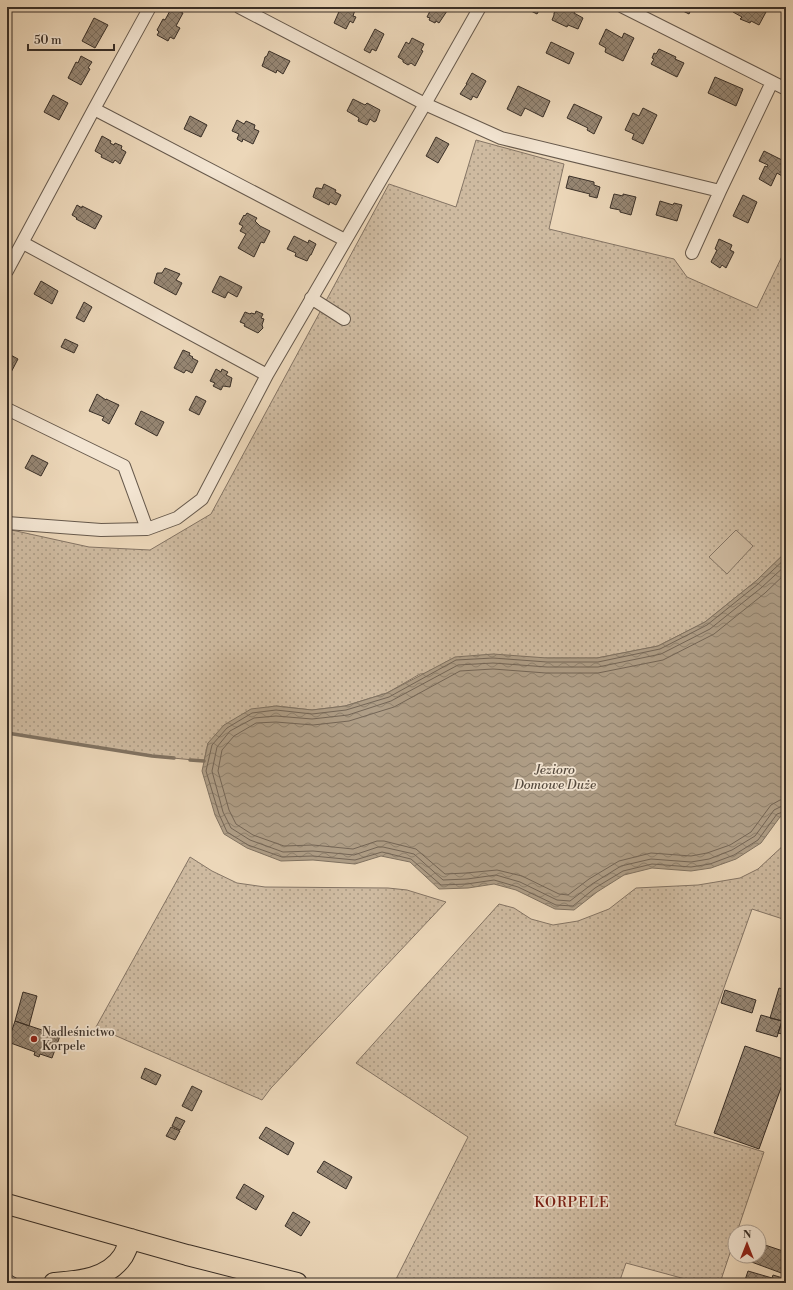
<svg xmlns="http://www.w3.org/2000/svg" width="793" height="1290" viewBox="0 0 793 1290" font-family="'Libre Bodoni',serif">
<defs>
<pattern id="grass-dots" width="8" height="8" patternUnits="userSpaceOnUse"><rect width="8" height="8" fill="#cebaa0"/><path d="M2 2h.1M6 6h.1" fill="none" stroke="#a89882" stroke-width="1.8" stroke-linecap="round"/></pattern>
<pattern id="water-waves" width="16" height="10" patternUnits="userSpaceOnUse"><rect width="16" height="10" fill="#af9e87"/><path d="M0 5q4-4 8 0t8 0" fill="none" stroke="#8f816e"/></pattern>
<pattern id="building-cross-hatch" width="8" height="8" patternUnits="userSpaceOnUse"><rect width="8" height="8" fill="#968673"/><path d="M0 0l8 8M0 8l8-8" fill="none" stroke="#7b6e5e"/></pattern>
</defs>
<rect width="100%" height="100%" fill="#ecd7b9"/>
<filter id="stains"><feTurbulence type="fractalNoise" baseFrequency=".005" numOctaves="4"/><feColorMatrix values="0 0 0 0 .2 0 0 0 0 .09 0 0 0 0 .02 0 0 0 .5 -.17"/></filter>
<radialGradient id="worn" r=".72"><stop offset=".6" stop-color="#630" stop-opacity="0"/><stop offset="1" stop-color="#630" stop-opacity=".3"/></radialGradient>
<!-- grass -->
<path fill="url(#grass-dots)" stroke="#847464" d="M476,140L564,164L549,229L674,259L687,277L757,308L786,248V383L783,390L786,391V552L756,581L705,622L658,646L597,658H547L420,674L387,693L345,706L312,710L276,706L208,743L204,761L152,756L7,733V529L89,547L150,550L211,514L389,184L456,207Z
M786,843V920L752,909L675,1125L764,1152L737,1232H735V1238L720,1283H700L626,1263L619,1283H394L468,1137L356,1063L499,904L514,908L531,919L553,925L578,921L609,909L636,888L698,885L740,878L758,869Z
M190,857L212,871L237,883L265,887L388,888L407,890L446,902L271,1088L262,1100L96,1027Z"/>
<!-- garden -->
<path fill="#cebaa0" stroke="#847464" d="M736,530L753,546L727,574L709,557Z"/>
<!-- water -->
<path fill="url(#water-waves)" stroke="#807261" d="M786,552V814L780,817L761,843L736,859L711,868L691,871L652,868L624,875L597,892L574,910L555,909L516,890L494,884L468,888L439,889L410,862L381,856L355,864L313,860L281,861L247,848L224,834L215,815L202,771L208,743L224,725L251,709L276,706L312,710L345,706L387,693L455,657L493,654L547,658H597L658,646L705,622L756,581Z"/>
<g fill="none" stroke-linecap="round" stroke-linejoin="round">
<!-- shore -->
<path stroke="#746657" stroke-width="1" d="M786,558L758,584L707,625L660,649L598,662H547L493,658L456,660L389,697L346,710L312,714L276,710L252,713L227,728L212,745L206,771L219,814L227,832L248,845L282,857L313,856L355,860L382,852L411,859L441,885L467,884L494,880L518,887L556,905L573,906L595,888L623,871L652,864L691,867L710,864L734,855L758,840L777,814L786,811
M786,565L761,588L710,629L661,654L598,667H547L493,663L458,665L391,701L348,715L312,719L276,716L254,718L230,731L217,747L212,771L223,812L231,828L250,840L283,852L313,851L354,855L378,847H383L414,854L443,880L467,879L496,875L520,882L557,900L570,901L592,884L621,866L651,859L691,862L709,859L732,850L755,836L774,810L782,806H786
M786,573L765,593L714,634L663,660L598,673H546L493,669L460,671L394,707L349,721L313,725L276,722L256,723L234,736L222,750L218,771L229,810L236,824L253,835L284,846L313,845L353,849L377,841H384L416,849L445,874L466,873L497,870L522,876L559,894L568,895L589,879L619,861L651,853L691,856L707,853L730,845L751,832L771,805L780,800L786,799"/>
<!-- stream -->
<path stroke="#807261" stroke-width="3.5" d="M7,733L152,756L174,758
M190,760L204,761"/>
</g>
<!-- building -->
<path fill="url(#building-cross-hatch)" stroke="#392f27" d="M172,7L183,13L176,26L180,28L174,39L170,37L168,41L157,35L159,32L157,30L163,19L165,20Z
M341,7H356L353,16L356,17L353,23L350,21L346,29L334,23Z
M432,7L449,8L439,23L436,21L435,23L429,20L430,18L427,17Z
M525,7H541L537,14L525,8Z
M558,7H566L575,11L574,13L583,18L578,29L568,25L567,27L552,20L554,15V13Z
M675,7H692L689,14Z
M736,7H756L766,12L759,25L751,21L750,23L740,19L742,17L733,12Z
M94,18L108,25L95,48L82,41Z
M375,29L384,34L376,51L372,49L370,53L364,50Z
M606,29L622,38L624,33L634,38L623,61L605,52L606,48L599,44Z
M412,38L424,44L421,50L423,51L415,66L411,63L408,65L403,62V60L398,57L406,42L409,44Z
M551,42L574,53L569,64L546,53Z
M659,49L676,57L675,59L684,63L677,77L651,64L654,59L652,58L654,53L656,54Z
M269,51L290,61L283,74L277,70L276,73L262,66L264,61L265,57L267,56Z
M81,56L92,62L88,68L90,69L81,85L68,78L76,62L78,63Z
M472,73L486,81L477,98L473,96L471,100L460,94L467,84H466Z
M715,77L743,89L736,106L708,93Z
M518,86L550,101L543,117L525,108L521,116L507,109Z
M53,95L68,103L59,120L44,112Z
M353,99L365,105L367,103L380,110L376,121L374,122L370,119L367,125L358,121L359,118L347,111Z
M574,104L602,117L594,134L587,130L588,128L567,118Z
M643,108L657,115L643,144L632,139L634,134L625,130L633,113L639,116Z
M190,116L207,125L201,137L184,129Z
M237,120L244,124L246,121L255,125L254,129L259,131L253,144L243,139L242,142L237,139L239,134L232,131Z
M786,129V138L782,136Z
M102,136L111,141L110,143L114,145L115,143L122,146L121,149L126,152L120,164L115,160L113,163L101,157L102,155L95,151Z
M436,137L449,144L438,163L426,156Z
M764,151L786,162L784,167L786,168L782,176L777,173L771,186L759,179L765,166L767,167L768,165L759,161Z
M569,176L594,182V185L600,187L597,198L589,196L590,194L566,188Z
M324,184L336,190L335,192L341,195L336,205L330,202L329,205L313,197L316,188H318L322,189Z
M614,194L623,196V194L636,197L631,215L620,212V210L610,208Z
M743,195L757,202L748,223L733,216Z
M660,201L673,205L674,203L682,205L677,221L656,215Z
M77,205L82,208V206L102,216L95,229L76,219L77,218L72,215Z
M247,213L257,218L255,221L260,226L270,231L264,243L261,242L254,257L238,248L246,234L240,231L243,226L239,224L244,215L245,216Z
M294,236L308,243L309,240L316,244L311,255H310L307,261L295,256L296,253L287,249Z
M719,239L732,245L730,250L734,252L726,268L722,265L720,268L711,262L717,250L715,249Z
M165,268L180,274L176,280L182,283L176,295L154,283L157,273H162Z
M220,276L242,287L237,297L228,292L225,298L212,292Z
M41,281L58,291L52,304L34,294Z
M84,302L92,307L84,322L76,318Z
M256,311L263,314L261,318L264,319L262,325L263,328L258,333L244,326L245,324L240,322L245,312L250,314L251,313L255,314Z
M65,339L78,345L74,353L61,347Z
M183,350L190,353L189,355L193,357L192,358L198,361L192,373L186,370L184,373L174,368Z
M7,353L18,359L7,380Z
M216,369L221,372L222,369L228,372L226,375L232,378L230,387L223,386L221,390L213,386L215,383L210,381Z
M97,394L106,400V399L119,405L109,424L102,420L104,417L89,411Z
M196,396L206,401L199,415L189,410Z
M141,411L164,422L157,436L135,424Z
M32,455L48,463L41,476L25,468Z
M779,988L786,990V1035L778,1033L782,1021L770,1018Z
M725,990L756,1000L752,1013L721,1003Z
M23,992L37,996L29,1026L15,1021Z
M761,1015L782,1021L777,1037L756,1031Z
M15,1021L60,1036L52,1058L40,1054L39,1057L34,1055L35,1052L8,1042Z
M745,1046L786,1060V1074L759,1149L714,1133Z
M145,1068L161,1075L156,1085L141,1078Z
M192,1086L202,1091L192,1111L182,1106Z
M176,1117L185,1121L180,1130L172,1126Z
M171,1127L180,1131L175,1140L166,1136Z
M266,1127L294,1143L288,1155L259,1138Z
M324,1161L352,1177L346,1189L317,1172Z
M244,1184L264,1196L256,1210L236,1198Z
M293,1212L310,1222L301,1236L285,1226Z
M759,1243L786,1252V1267L784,1274L738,1257L739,1256H759Z
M748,1271L772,1278L773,1275L786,1279V1283H744Z
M655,1280L666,1283H654Z"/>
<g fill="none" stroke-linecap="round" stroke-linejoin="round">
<defs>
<path id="street" d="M239,7L425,104L501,138L720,191
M623,7L786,89
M94,109L345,240
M23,243L267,375
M692,253L720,191L772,82
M7,271L94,109L150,7
M311,298L344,319
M7,409L124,466L147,529
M7,523L101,530L147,529L177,518L202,499L267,375L425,104L480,7"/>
<path id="primary" d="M7,1204L187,1255L297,1283
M54,1283C79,1281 108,1279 123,1256C126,1251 128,1245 131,1239"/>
</defs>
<!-- street casing -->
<use href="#street" stroke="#66594c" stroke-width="14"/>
<!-- primary casing -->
<use href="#primary" stroke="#392f27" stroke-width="22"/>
<!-- street -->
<use href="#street" stroke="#f3e5d2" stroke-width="12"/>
<!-- primary -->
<use href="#primary" stroke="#ecd7b9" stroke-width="20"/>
<defs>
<path id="rail" d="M7,1275L21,1283"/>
</defs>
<!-- rail casing -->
<use href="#rail" stroke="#392f27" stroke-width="4.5"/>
<!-- rail -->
<use href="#rail" stroke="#f3e5d2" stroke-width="3" stroke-dasharray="9" stroke-linecap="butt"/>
</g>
<!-- markers -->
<circle fill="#8f2418" stroke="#f3e5d2" stroke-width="1.5" cx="34" cy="1039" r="4"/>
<g text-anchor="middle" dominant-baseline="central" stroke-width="3.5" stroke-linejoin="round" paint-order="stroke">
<!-- poi labels -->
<g font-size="12" fill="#392f27" stroke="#f3e5d2" text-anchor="start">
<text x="42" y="1032">Nadleśnictwo<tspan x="42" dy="14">Korpele</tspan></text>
</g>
<!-- water labels -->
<g font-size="13" font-style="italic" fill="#564b3f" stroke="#f3e5d2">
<text x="555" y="770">Jezioro<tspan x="555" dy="15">Domowe Duże</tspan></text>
</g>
<!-- quarter labels -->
<g font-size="14" letter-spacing="1" fill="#7a1f14" stroke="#f3e5d2">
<text x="572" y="1203">KORPELE</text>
</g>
</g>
<!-- margin -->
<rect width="793" height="1290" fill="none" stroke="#ecd7b9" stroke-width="24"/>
<rect x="8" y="8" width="777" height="1274" fill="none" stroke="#392f27" stroke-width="2"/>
<rect x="12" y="12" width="769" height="1266" fill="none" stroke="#392f27"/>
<!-- north arrow -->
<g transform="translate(747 1244)"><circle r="19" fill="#f3e5d2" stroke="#a99c8e"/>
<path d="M0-3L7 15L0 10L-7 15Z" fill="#8f2418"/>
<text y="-6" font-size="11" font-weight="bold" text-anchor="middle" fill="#392f27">N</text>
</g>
<!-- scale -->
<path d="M28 44v6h86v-6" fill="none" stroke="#392f27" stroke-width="2"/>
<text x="34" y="44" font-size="12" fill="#392f27" stroke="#f3e5d2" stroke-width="3" paint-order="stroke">50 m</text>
<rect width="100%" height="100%" filter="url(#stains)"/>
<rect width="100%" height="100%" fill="url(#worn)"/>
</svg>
